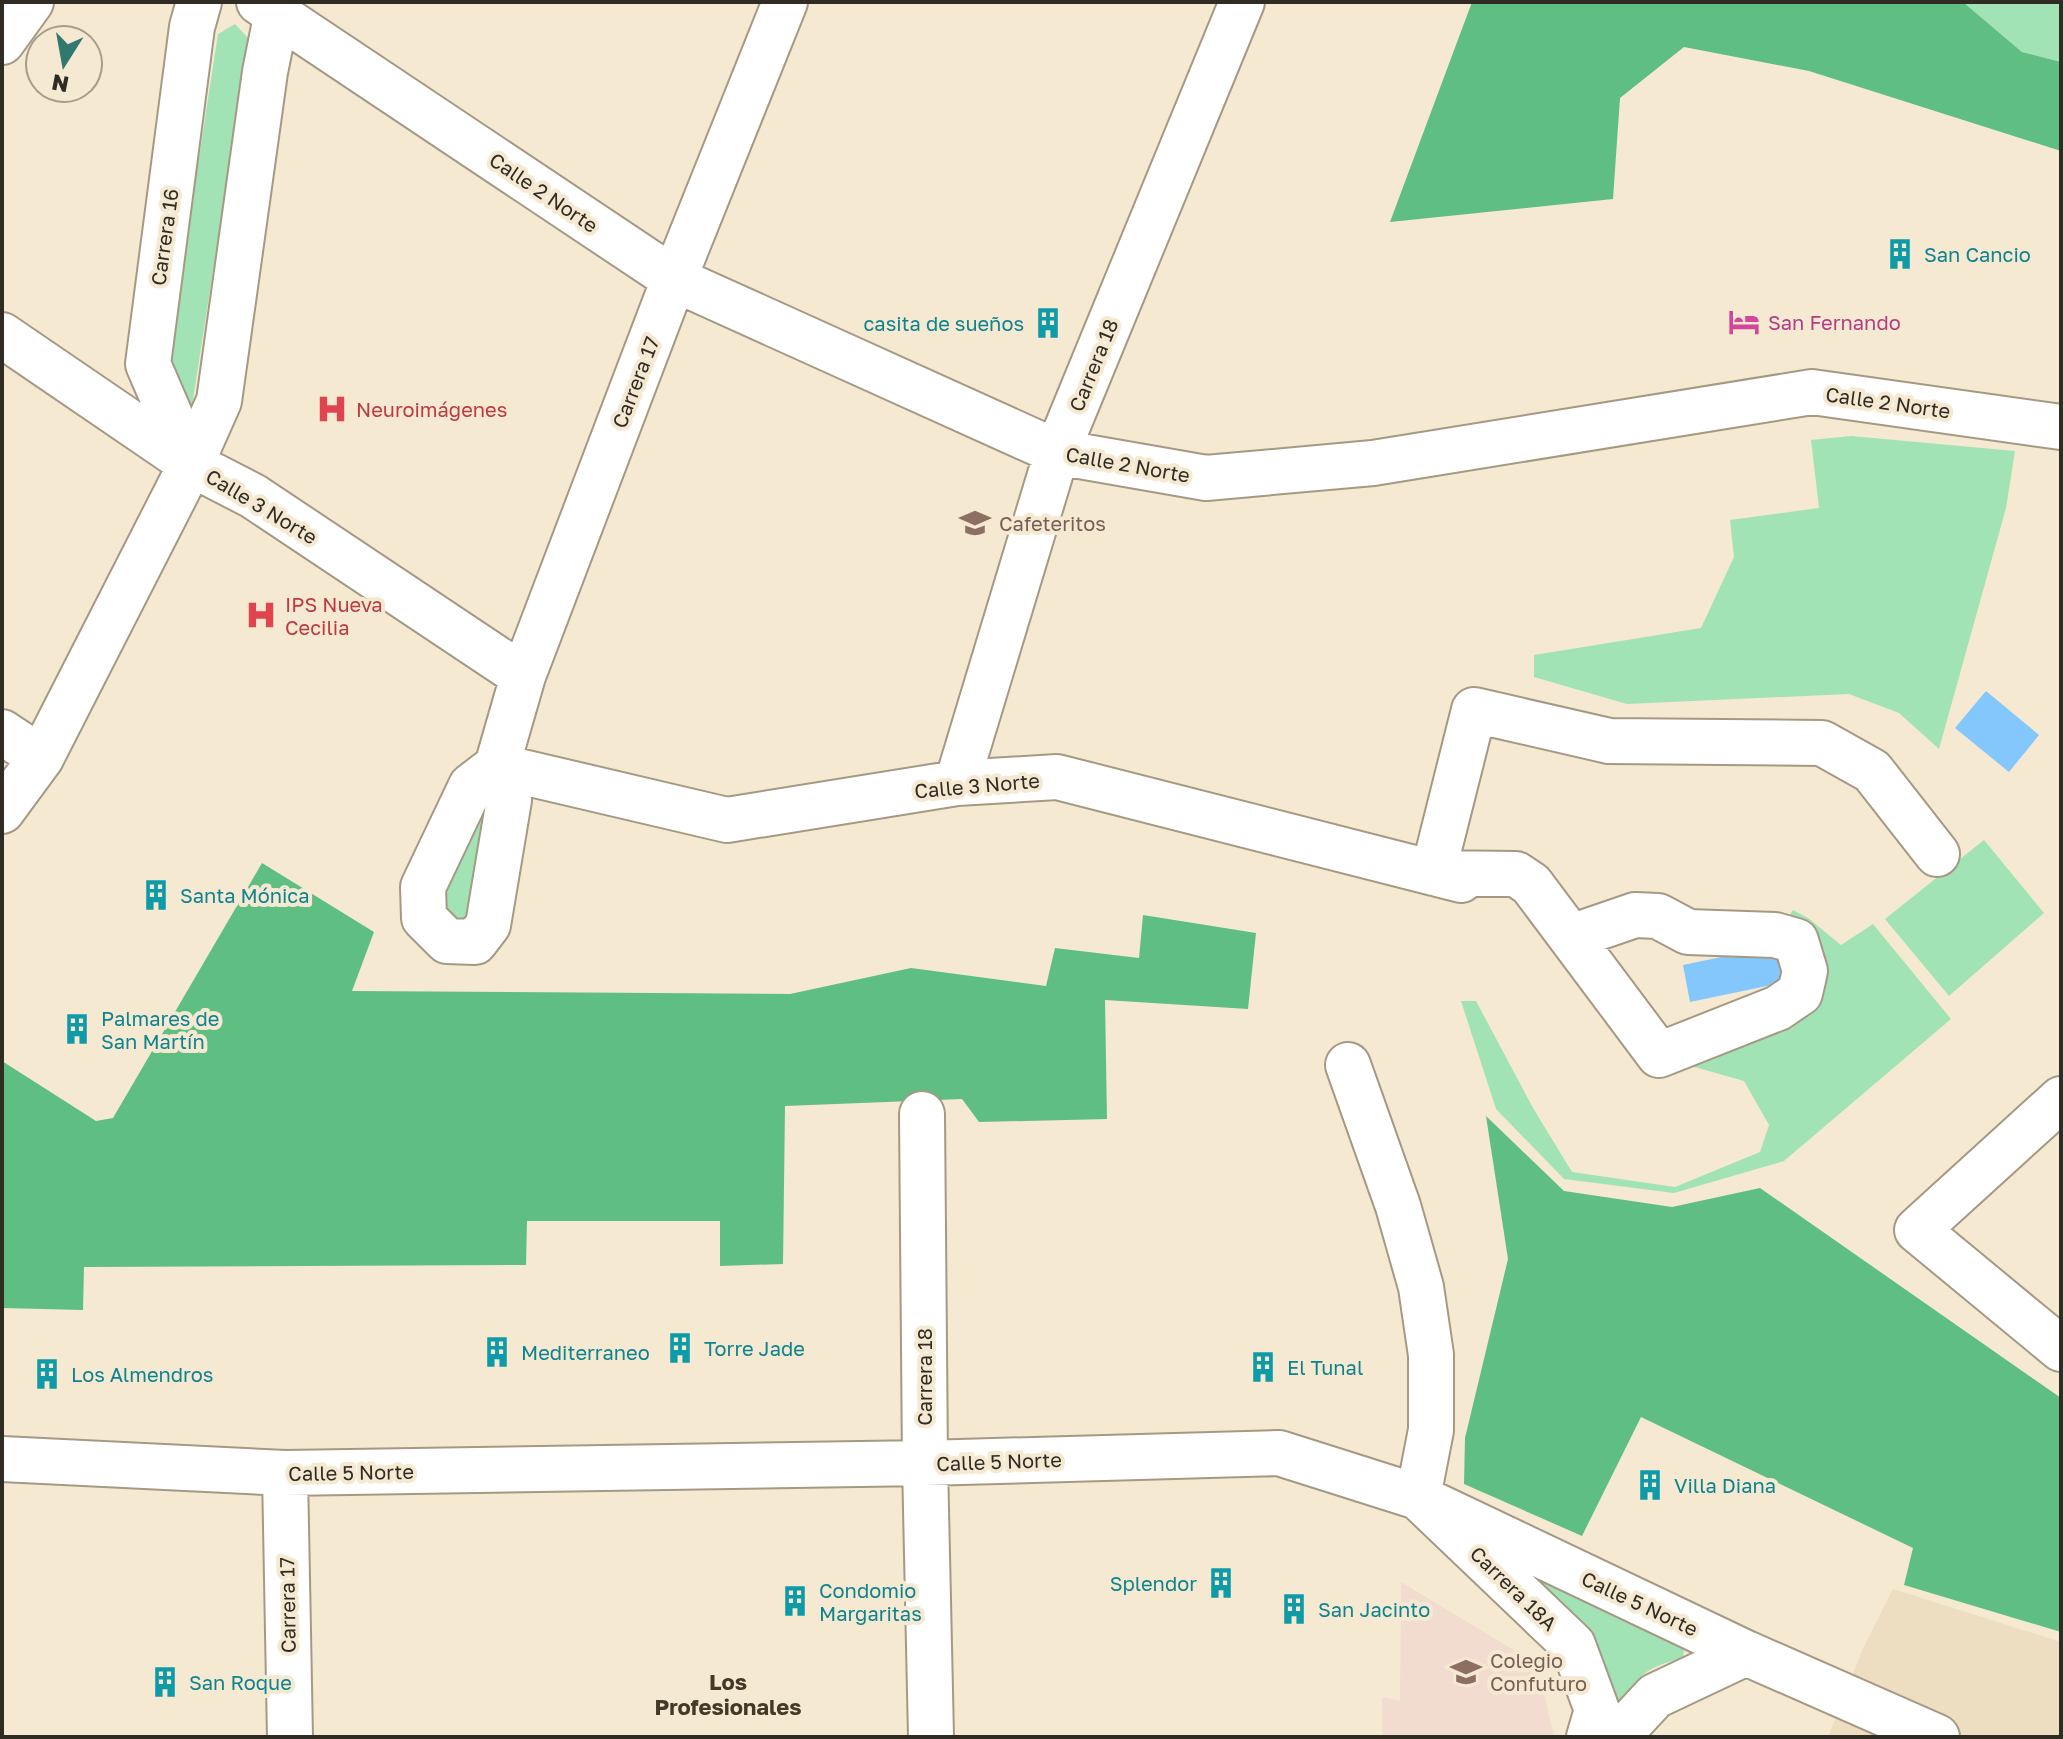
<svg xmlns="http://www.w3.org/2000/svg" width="2063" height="1739" viewBox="0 0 2063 1739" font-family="'Golos Text',sans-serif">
<rect width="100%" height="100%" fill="#f5e9d2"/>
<!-- built -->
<path fill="#edddc1" d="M1893,1589L2061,1642V1737H1828L1862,1651Z"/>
<!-- education -->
<path fill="#f2dccf" d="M1401,1582L1522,1655L1543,1689L1554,1737H1382V1697L1400,1701Z"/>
<!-- green -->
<path fill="#a2e3b5" d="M1963,2H2061V62L2022,52Z
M235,24L249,39L192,406L176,389L166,372L218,34Z
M1851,436L2015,451L2006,508L1939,749L1899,713L1849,694L1627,704L1534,677V655L1701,628L1734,557L1730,520L1819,508L1811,440Z
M490,788L473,921L460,932L437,911L478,794Z
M1984,840L2044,913L1949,996L1885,919Z
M1793,910L1808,918L1841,945L1873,924L1951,1019L1784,1161L1674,1193L1564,1179L1496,1109L1461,1001H1476L1533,1108L1572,1172L1675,1187L1760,1152L1769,1125L1744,1081L1684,1064L1785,1012L1787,918Z
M1527,1566L1684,1650L1683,1658C1647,1667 1639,1674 1620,1705C1606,1691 1607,1664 1598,1646C1582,1615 1550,1595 1525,1574Z"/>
<!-- forest -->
<path fill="#5fbf82" d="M1472,2H1963L2022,52L2061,62V151L1809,71L1684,47L1620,98L1613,199L1390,222Z
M262,863L374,932L352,991L790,994L911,968L1046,986L1055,948L1139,958L1143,915L1256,933L1248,1009L1105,1000L1107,1119L979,1122L962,1099L785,1106L783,1264L720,1266V1221H527L526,1265L84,1267L83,1310L2,1308V1061L96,1121L113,1118Z
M1486,1116L1564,1191L1672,1207L1760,1188L2061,1398V1632L1904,1585L1913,1548L1641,1417L1582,1536L1464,1484L1465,1438L1508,1259Z"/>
<!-- water -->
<path fill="#83c7fc" d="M1986,691L2039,735L2009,772L1955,728Z
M1784,944L1791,981L1690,1002L1683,965Z"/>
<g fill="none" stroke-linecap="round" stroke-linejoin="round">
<defs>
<path id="minor" d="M259,2L674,279L1057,452L1206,478L1373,463L1812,392L2061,427
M2,42L31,2
M2,335L191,464L253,496L523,676
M191,464L148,364L192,27L199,2
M2,732L41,758
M497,766L471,786L423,887L424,918L447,941L475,942L488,925L509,800L497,766L523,676L674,279L785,2
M497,766L727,820L957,783L1057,777L1461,880
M957,783L1057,452L1242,2
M2,811L41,758L191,464L219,401L265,72L279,2
M1571,937L1635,915L1658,916L1688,932L1775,935L1796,941L1805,971L1800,993L1778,1008L1659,1055L1531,884L1516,874L1433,873L1474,710L1609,741L1822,743L1872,771L1937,854
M1348,1065L1398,1206L1421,1287L1431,1355V1430L1418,1497L1573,1645L1597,1710L1589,1737
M2061,1099L1917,1230L2061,1349
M922,1114L925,1463L931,1737
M2,1459L285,1473L925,1463L1279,1453L1418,1497L1746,1653L1937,1737
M285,1473L290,1737
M1617,1737L1655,1696L1746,1653"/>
</defs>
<!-- minor casing -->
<use href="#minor" stroke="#a59984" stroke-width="48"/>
<!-- minor -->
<use href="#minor" stroke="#fff" stroke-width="44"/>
</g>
<!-- icons -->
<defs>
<symbol id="building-bare" viewBox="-9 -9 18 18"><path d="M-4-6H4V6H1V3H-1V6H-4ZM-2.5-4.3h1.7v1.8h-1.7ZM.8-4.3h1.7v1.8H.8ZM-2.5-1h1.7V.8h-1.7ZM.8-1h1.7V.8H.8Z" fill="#0f9aa8" stroke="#f5e9d2" stroke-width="2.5" paint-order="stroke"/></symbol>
<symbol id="hotel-bare" viewBox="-9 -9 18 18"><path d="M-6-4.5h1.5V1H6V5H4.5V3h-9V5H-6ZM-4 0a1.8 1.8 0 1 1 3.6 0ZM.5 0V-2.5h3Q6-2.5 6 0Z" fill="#d1479c" stroke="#f5e9d2" stroke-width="2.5" paint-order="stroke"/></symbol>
<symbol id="hospital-bare" viewBox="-9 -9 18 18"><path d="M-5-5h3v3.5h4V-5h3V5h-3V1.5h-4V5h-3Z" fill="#e0444e" stroke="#f5e9d2" stroke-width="2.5" paint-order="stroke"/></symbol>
<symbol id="school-bare" viewBox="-9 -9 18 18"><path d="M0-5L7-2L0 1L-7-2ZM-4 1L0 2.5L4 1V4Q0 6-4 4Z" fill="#8d6e63" stroke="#f5e9d2" stroke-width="2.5" paint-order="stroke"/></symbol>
</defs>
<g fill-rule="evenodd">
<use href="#building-bare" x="1878" y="232" width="44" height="44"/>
<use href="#hotel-bare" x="1722" y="300" width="44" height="44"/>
<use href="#building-bare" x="1026" y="301" width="44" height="44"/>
<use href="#hospital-bare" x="310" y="387" width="44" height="44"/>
<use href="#school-bare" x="953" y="501" width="44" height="44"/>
<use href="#hospital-bare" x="239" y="593" width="44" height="44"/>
<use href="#building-bare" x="134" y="873" width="44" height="44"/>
<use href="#building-bare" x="55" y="1007" width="44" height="44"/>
<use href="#building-bare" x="658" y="1326" width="44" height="44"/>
<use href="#building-bare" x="475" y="1330" width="44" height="44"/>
<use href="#building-bare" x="1241" y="1345" width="44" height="44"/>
<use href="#building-bare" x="25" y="1352" width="44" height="44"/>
<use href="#building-bare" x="1628" y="1463" width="44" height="44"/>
<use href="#building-bare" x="1199" y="1561" width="44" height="44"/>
<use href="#building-bare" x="773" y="1579" width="44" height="44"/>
<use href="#building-bare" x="1272" y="1587" width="44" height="44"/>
<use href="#school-bare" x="1444" y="1650" width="44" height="44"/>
<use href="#building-bare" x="143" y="1660" width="44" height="44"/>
</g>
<g text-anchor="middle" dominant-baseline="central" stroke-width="8" stroke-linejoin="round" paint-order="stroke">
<!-- street labels -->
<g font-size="20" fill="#302b23" stroke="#f5e9d2">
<text transform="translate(544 192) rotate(34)">Calle 2 Norte</text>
<text transform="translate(164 237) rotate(-82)">Carrera 16</text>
<text transform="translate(1093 365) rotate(-68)">Carrera 18</text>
<text transform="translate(635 382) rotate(-69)">Carrera 17</text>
<text transform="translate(1888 402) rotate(8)">Calle 2 Norte</text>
<text transform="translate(1128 464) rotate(10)">Calle 2 Norte</text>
<text transform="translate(262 506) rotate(31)">Calle 3 Norte</text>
<text transform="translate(977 785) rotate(-5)">Calle 3 Norte</text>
<text transform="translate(924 1377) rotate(-90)">Carrera 18</text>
<text transform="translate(999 1461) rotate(-2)">Calle 5 Norte</text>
<text transform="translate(351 1472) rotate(-1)">Calle 5 Norte</text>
<text transform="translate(1514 1588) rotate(44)">Carrera 18A</text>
<text transform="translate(1640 1603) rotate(25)">Calle 5 Norte</text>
<text transform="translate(287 1605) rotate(-91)">Carrera 17</text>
</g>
<!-- culture labels -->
<g font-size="20" fill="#0d838f" stroke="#f5e9d2" text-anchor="start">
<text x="1924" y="254">San Cancio</text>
<text x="1024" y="323" text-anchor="end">casita de sueños</text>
<text x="180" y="895">Santa Mónica</text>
<text x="101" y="1018">Palmares de<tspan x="101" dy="23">San Martín</tspan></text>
<text x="704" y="1348">Torre Jade</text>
<text x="521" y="1352">Mediterraneo</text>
<text x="1287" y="1367">El Tunal</text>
<text x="71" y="1374">Los Almendros</text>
<text x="1674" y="1485">Villa Diana</text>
<text x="1197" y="1583" text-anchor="end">Splendor</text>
<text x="819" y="1590">Condomio<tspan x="819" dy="23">Margaritas</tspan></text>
<text x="1318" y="1609">San Jacinto</text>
<text x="189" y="1682">San Roque</text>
</g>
<!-- hotel labels -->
<g font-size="20" fill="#b23c85" stroke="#f5e9d2" text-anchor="start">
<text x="1768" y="322">San Fernando</text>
</g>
<!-- health labels -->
<g font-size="20" fill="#be3a42" stroke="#f5e9d2" text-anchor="start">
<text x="356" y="409">Neuroimágenes</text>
<text x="285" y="604">IPS Nueva<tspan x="285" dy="23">Cecilia</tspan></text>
</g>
<!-- education labels -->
<g font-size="20" fill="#785e54" stroke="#f5e9d2" text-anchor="start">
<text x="999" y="523">Cafeteritos</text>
<text x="1490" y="1660">Colegio<tspan x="1490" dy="23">Confuturo</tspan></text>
</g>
<!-- neighbourhood labels -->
<g font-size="22" font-weight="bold" fill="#433927" stroke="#f5e9d2">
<text x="728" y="1681">Los<tspan x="728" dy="25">Profesionales</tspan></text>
</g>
</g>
<!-- border -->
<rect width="2063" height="1739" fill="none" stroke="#302b23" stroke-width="8"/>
<!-- north arrow -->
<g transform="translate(64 64) rotate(191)"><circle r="38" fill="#f5e9d2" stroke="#a69d8c" stroke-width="2"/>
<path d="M0-6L14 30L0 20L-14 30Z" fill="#317871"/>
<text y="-12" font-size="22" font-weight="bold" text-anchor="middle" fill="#302b23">N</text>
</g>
</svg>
